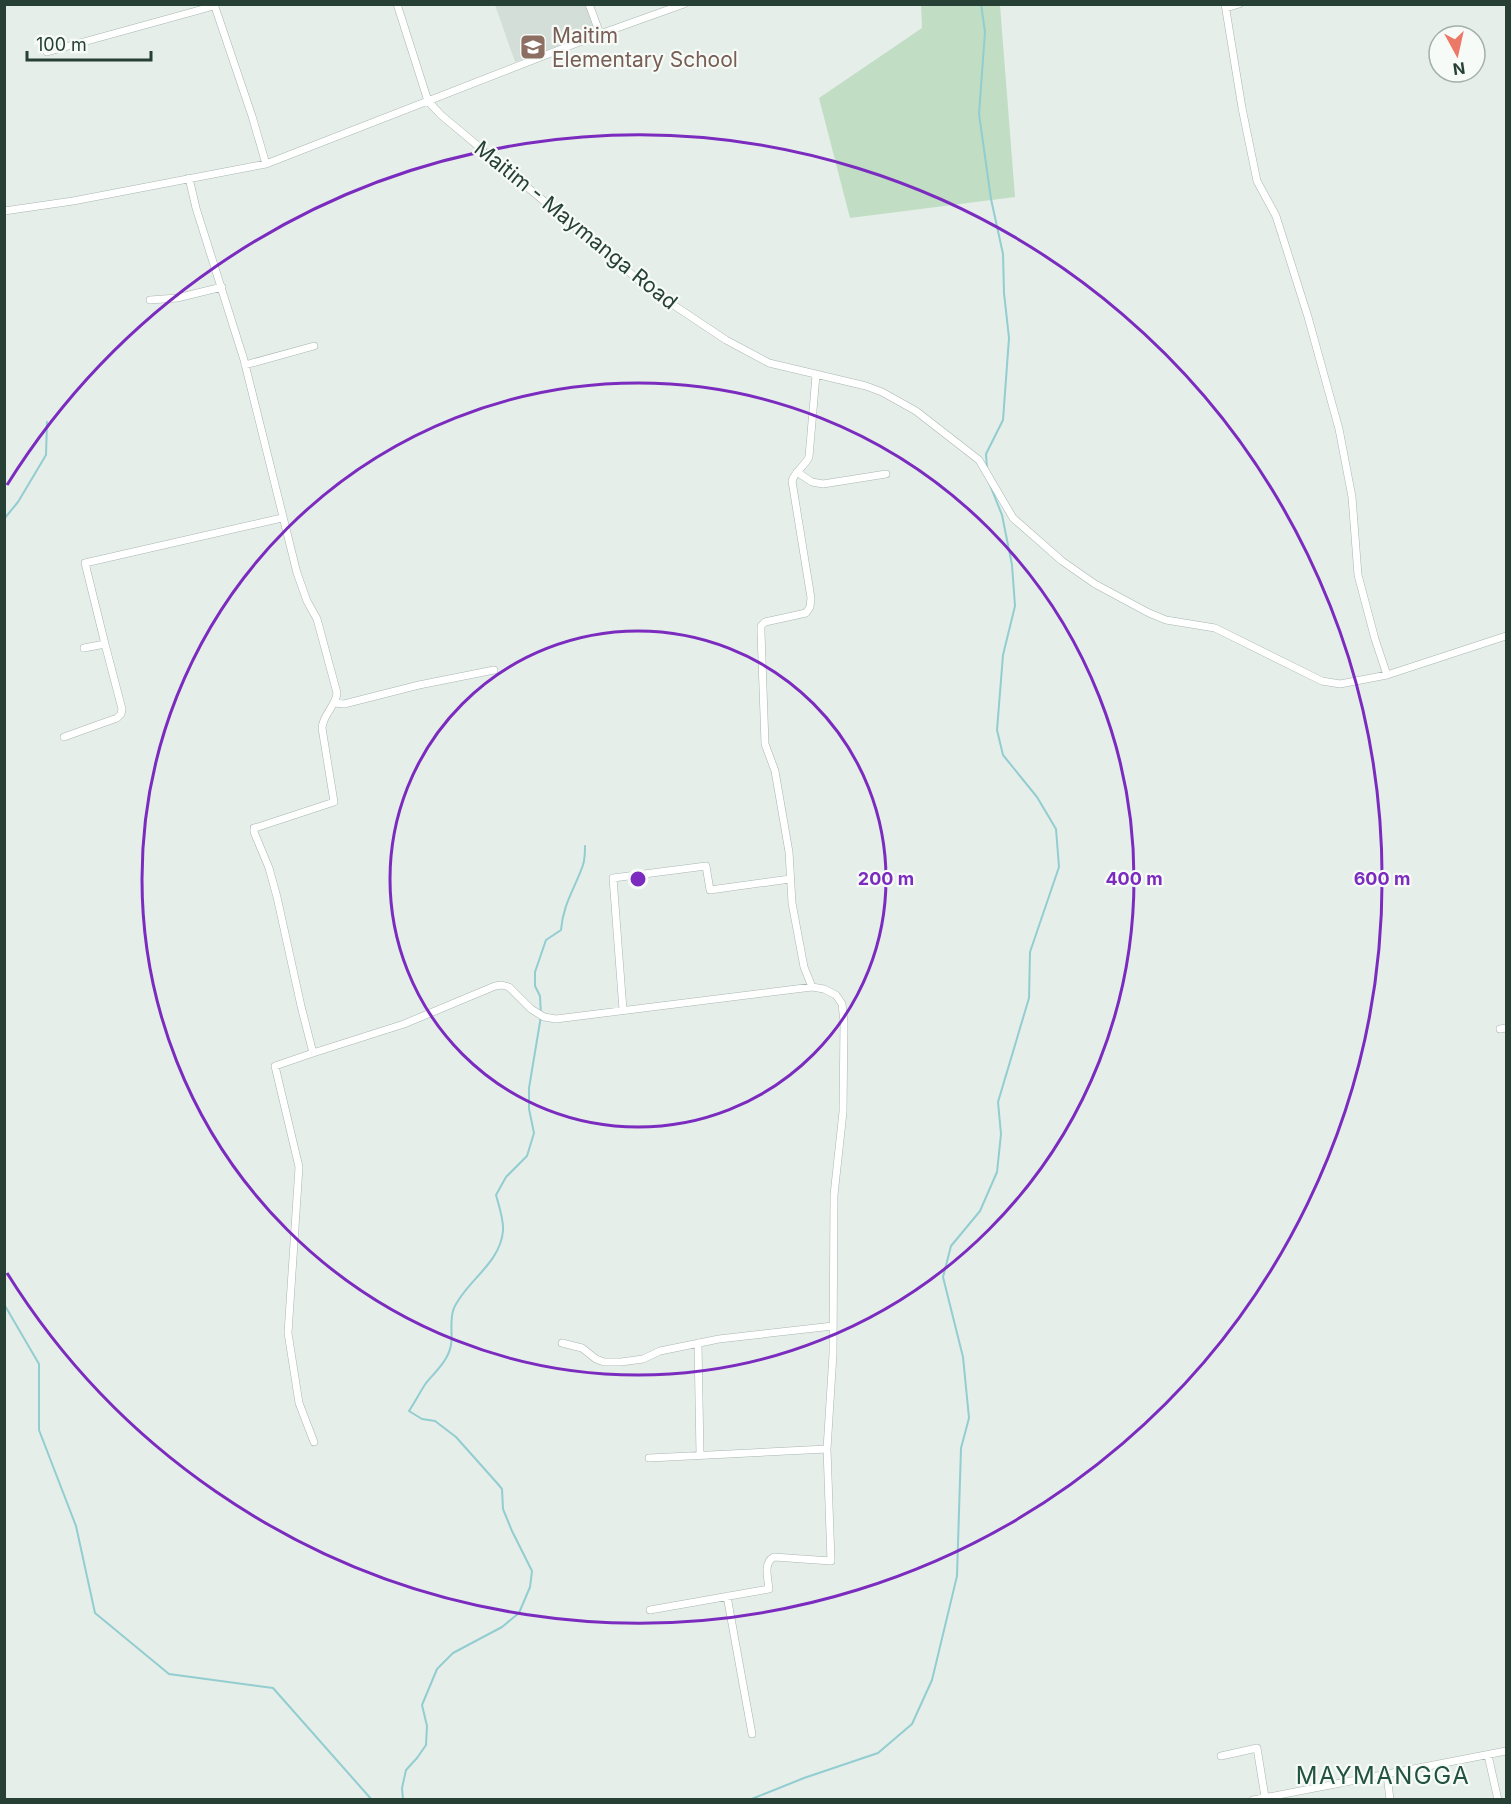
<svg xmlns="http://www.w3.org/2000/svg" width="1511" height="1804" viewBox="0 0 1511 1804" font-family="Inter,sans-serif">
<rect width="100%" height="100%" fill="#e6eeea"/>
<!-- built -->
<path fill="#d4ded9" d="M495,5H588L598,31L515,62Z"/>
<!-- green -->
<path fill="#c1dec5" d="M921,5H1000L1015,197L850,218L819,98L922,28Z"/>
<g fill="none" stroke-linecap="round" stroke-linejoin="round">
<!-- stream -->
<path stroke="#92cdd0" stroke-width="2" d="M981,4L985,32L979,114L991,199L1003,254L1004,293L1009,338L1003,420L986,454L987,469
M4,519L18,502L46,455L47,422
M4,1304L39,1364V1430L76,1526L95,1613L169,1674L273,1688L372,1800
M403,1800L402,1788L406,1770L417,1758L426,1745L427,1726L422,1705L437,1669L453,1653L502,1627L519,1613L530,1587L532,1571L512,1531L503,1509L502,1489L497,1483L456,1437L435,1421L422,1419L409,1411C415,1402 420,1392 426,1383C436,1371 448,1361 451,1345C453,1333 449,1320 454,1308C466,1281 500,1264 503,1231C504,1220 499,1206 496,1195L506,1177L527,1156L534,1133L529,1109V1088L541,1016L540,996L535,986V972L546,940L561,930C563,904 575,888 583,865C585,859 585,852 585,846
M749,1800L804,1778L878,1753L912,1724L932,1680L957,1576L961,1448L969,1418L963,1357L943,1277L951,1246L980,1211L997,1172L1001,1134L998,1102L1029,998L1030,952L1059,867L1056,829L1037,797L1003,755L997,730L1003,655L1015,606L1012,565L1002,515L988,480"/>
<defs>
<path id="minor" d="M214,4L252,116L266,164
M397,4L428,101L441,115L648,288L726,340L769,363L866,386L882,392L916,411L979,460L1013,518L1062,561L1095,584L1149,613L1166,620L1215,628L1322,681L1340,684L1387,675L1506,636
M589,4L600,34
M1225,4L1242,108L1257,181L1276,216L1308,317L1339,429L1352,497L1358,575L1375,639L1387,675
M1226,8L1239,4
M47,52L214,6
M189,178L196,208L244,360L297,573L307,601L317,619L337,693C336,706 323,714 322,728L334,802L258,827L254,828V832L269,868L277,897L301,1006L313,1053L275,1066L299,1167L288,1333L299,1403L314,1442
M4,211L73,201L266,164L600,34L684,4
M150,300L177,298L222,287
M245,365L314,346
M797,472L812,482L823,484L886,474
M84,648L105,644L85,563L282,518
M334,703L344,704L419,685L494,670
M64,737L117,718L121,714L122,709L105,644
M812,987L804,967L792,903L789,852L775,771L765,744L761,632V626L765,622L806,613L810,607L811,598L792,481C795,471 805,466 809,457L816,375
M623,1010L613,878L706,866L710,890L790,879
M1500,1029L1506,1028
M313,1053L404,1024L495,986L502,985L509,987L531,1009L544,1017L556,1019L812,987L824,989L836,995L842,1004L844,1022L843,1112L834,1195L833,1354L827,1449L831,1561L774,1557C763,1562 768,1579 769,1589L650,1610
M562,1343L582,1348L596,1359L604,1362H621L643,1359L660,1351L719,1339L833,1326
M698,1343L700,1455
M649,1458L827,1449
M727,1596L752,1734
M1488,1755L1498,1800
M1221,1756L1257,1748L1265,1797
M1387,1774L1390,1800
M1253,1800L1506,1751"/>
</defs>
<!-- minor casing -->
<use href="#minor" stroke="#a9b6b0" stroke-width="8"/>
<!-- minor -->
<use href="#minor" stroke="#fff" stroke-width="7"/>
</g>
<!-- distance rings -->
<g fill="none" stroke="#7b2cbf" stroke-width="3">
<circle cx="638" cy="879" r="248"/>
<circle cx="638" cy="879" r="496"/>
<path d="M7 485A744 744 0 1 1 7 1273"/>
</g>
<!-- icons -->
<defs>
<symbol id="school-square" viewBox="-11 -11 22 22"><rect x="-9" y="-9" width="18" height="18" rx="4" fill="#8d6e63" stroke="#f7fbf8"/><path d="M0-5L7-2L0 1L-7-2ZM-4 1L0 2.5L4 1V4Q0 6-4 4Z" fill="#fff"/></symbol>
</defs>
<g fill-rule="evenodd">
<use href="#school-square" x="518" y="32" width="30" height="30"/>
</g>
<g text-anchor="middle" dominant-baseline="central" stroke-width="4.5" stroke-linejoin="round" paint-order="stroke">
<!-- education labels -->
<g font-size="21" fill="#785e54" stroke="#f7fbf8" text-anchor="start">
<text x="552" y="35">Maitim<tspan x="552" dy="24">Elementary School</tspan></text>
</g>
<!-- street labels -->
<g font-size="21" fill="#264036" stroke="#f7fbf8">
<text transform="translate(576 225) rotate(39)">Maitim - Maymanga Road</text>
</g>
<!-- quarter labels -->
<g font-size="24" letter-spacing="1.5" fill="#225241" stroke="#f7fbf8">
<text x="1383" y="1775">MAYMANGGA</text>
</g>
</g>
<circle cx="638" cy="879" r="9" fill="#7b2cbf" stroke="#f7fbf8" stroke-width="3"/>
<g font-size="18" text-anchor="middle" font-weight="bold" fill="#7b2cbf" stroke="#f7fbf8" stroke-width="4.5" stroke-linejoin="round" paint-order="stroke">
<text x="886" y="885">200 m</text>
<text x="1134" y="885">400 m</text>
<text x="1382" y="885">600 m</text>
</g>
<!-- border -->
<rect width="1511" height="1804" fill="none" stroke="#264036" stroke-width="12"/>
<!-- north arrow -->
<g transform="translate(1457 54) rotate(172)"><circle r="28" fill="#f7fbf8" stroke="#a3b0aa" stroke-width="1.5"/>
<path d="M0-4.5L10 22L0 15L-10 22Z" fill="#ec7967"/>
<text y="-9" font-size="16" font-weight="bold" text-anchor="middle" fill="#264036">N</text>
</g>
<!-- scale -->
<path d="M27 51v9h124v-9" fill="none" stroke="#264036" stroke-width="3"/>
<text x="36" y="51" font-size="18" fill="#264036" stroke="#f7fbf8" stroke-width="4.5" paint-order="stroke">100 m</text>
</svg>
